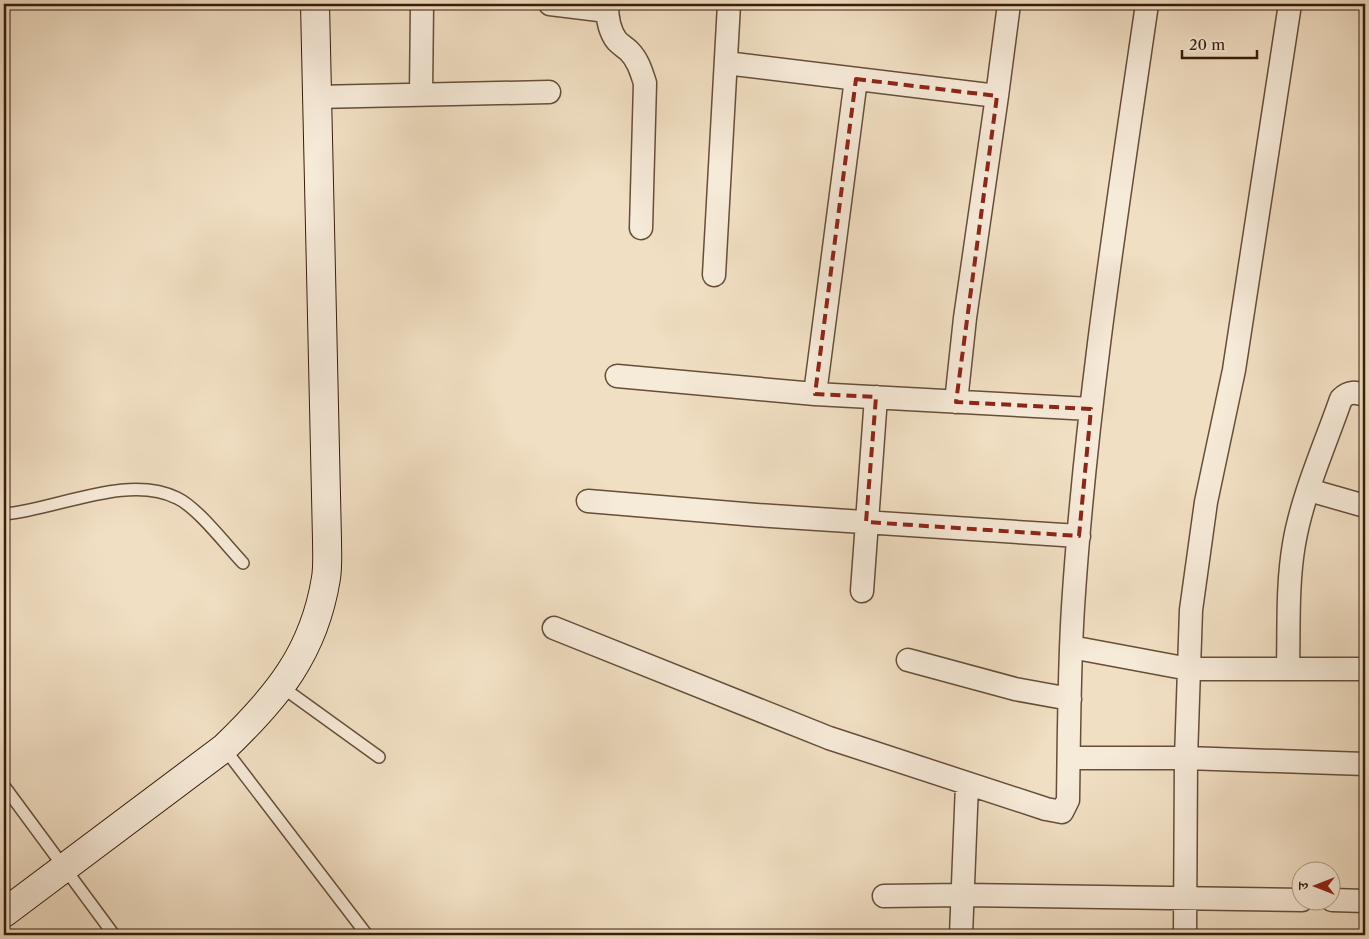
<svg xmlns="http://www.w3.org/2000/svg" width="1369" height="939" viewBox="0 0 1369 939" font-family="'Libre Caslon Text','Noto Serif Devanagari',serif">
<rect width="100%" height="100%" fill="#f1dfc3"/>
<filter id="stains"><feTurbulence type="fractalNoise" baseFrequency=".004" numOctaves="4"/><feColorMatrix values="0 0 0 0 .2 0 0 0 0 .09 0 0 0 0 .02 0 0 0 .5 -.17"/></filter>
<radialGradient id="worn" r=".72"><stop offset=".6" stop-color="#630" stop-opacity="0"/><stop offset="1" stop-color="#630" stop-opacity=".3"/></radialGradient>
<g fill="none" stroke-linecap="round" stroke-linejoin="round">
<defs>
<path id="lane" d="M4,514C55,510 128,473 177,498C198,508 226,545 243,563
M282,687L379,757
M224,748L367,935
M4,786L114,935"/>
<path id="street" d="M550,4L607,11
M607,4C607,16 609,31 617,41C621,45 626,48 629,51C638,60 641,71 645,83L641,228
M726,63L997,96L1009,4
M421,94L422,4
M316,97L549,92
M714,275L729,4
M617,376L815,394L1091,409
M815,394L856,79
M956,402L965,318L997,96
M1309,490L1365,506
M588,501L756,515L1079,536
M862,591L876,397
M554,628L829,738L1046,809L1062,812L1068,800C1069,736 1069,671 1073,607C1086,405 1118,204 1147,4
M1071,647L1189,669H1365
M908,660L1015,689L1070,699
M1288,669C1289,627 1287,585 1294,544C1302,496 1325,445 1341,399C1349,391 1355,392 1365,395
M1069,758H1186L1365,764
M884,896L962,895L1302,900
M1332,900L1365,901
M961,935L967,784
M1185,935L1186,758L1191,610L1206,502L1234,370L1290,4"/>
<path id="secondary" d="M4,913L224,748C277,697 314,653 326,578C328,565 327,552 327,540L315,4"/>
</defs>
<!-- lane casing -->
<use href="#lane" stroke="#664e39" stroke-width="14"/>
<!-- street casing -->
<use href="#street" stroke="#664e39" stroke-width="25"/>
<!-- secondary casing -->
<use href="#secondary" stroke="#371d0b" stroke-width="30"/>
<!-- lane -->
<use href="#lane" stroke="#f6ead8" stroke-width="11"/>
<!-- street -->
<use href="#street" stroke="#f6ead8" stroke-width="22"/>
<!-- secondary -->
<use href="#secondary" stroke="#f6ead8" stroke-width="28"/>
</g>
<!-- marked area -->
<path fill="none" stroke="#8f2418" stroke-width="4" stroke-dasharray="10 6" stroke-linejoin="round" d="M856,79L997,96L956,402L1091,409L1079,536L866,522L876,397L815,394Z"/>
<!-- margin -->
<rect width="1369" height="939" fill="none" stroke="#f1dfc3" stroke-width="20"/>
<rect x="5" y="5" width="1359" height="929" fill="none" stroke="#371d0b" stroke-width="2.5"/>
<rect x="10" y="10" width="1349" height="919" fill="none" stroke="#371d0b"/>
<!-- north arrow -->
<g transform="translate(1316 886) rotate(270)"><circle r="24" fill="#f6ead8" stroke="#aa9886"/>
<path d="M0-4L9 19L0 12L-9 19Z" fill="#8f2418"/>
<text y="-8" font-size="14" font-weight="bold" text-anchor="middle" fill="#371d0b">उ</text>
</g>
<!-- scale -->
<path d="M1182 50v8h75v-8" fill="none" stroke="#371d0b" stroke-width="2.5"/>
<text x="1189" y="50" font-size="15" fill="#371d0b" stroke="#f6ead8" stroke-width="4" paint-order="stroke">20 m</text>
<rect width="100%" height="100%" filter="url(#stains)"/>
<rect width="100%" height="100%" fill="url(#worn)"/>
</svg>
